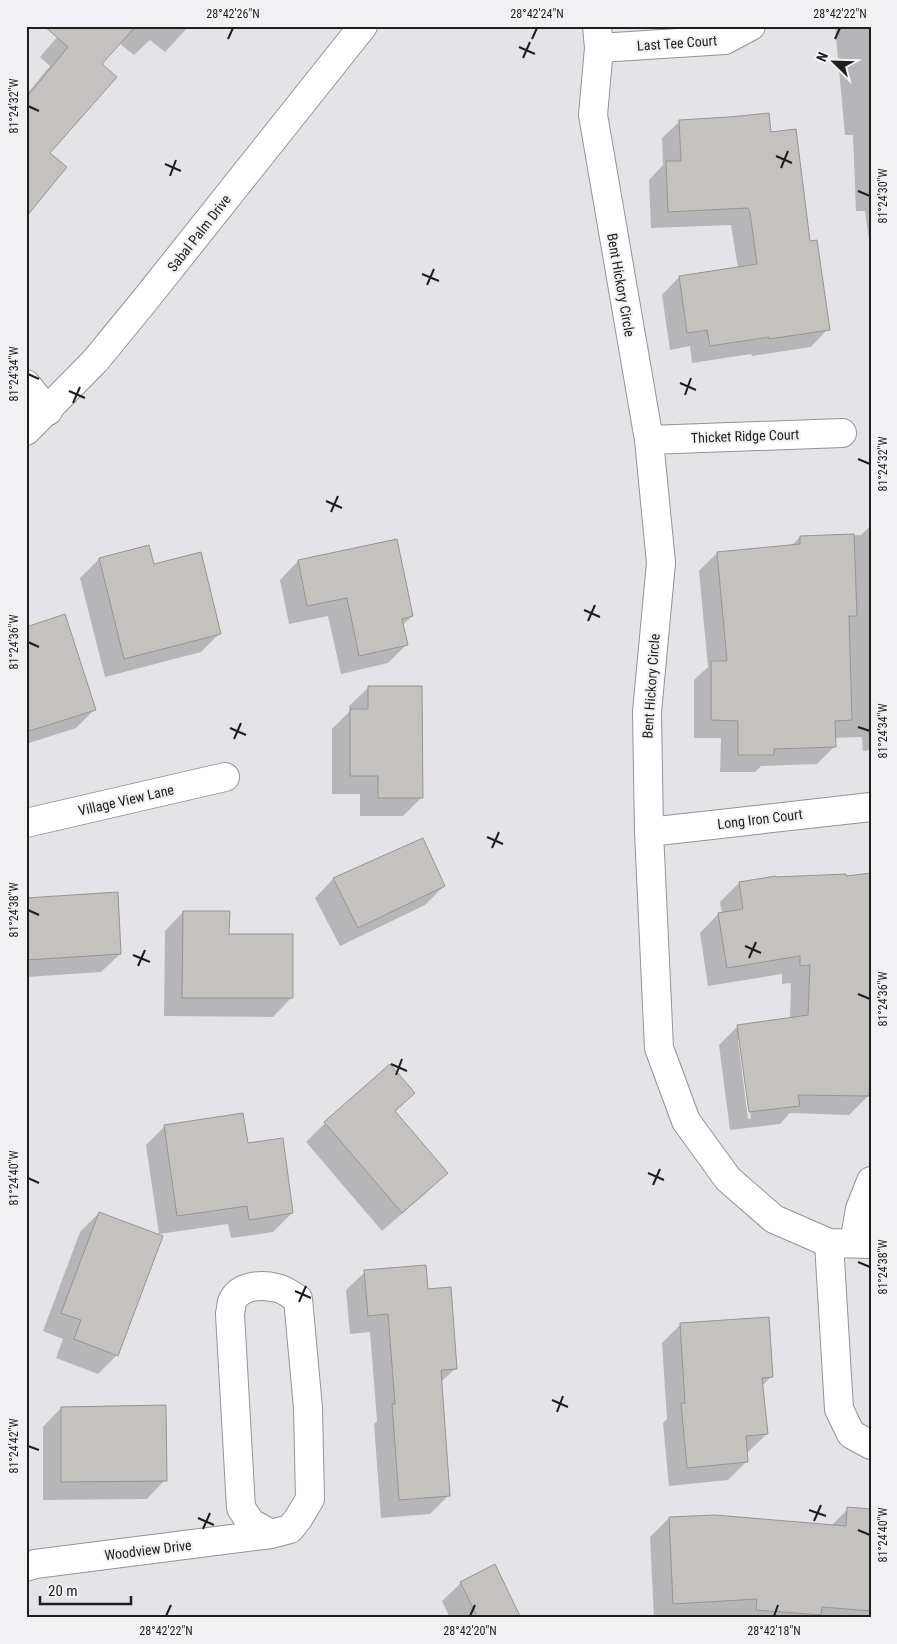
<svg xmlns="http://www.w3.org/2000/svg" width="897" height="1644" viewBox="0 0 897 1644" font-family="'Roboto Condensed',sans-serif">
<rect width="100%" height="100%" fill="#e4e3e7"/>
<!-- shadow -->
<path fill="#0003" fill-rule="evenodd" d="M67,26H189L165,52L150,40L134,55L119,43L101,64L48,153L26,215V95L50,66L40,57Z
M835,26H871V254L865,211H856L853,135H845Z
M680,121L770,134L809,243L828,329L811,347L752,356L751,354L692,363L690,346L670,350L662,295L679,277L738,268L731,225L651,228L649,180L663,165L662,138Z
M871,525V750L863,751L862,737L834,738L835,746L817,764L761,766L755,772H720L721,738H694V680L708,667L699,571L717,553L791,546L800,537L861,535Z
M396,540L412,616L402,626L406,645L388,663L341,674L328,616L289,624L280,580L298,561Z
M148,547L153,566L220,633L201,652L105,677L80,578L99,559Z
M26,628L94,710L76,728L26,744Z
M368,688L422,797L403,816H360V794H332V729L350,711L349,706Z
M423,839L444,886L425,905L340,946L315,898L333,879Z
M871,874V1092H868V1096L849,1115L790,1113L780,1124L730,1130L719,1045L738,1026L790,1019L791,983L782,984V974L708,986L700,933L718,914L722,913L720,902L739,883ZM738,1040H740L751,1118L748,1119Z
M26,899L120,954L101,972L26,977Z
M183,912L291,998L273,1017L164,1016L165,931Z
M390,1066L414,1093L394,1113L446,1173L427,1192L382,1231L306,1142L325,1123Z
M165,1126L247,1144L292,1213L273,1232L231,1238L228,1224L159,1234L146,1145Z
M99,1213L117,1355L98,1374L56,1358L63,1339L43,1331L80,1232Z
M365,1272L427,1290L456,1368L440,1383L448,1496L430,1514L381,1518L374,1424L377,1421L370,1332L350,1334L346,1290Z
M681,1324L772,1376L762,1386L767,1434L748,1452H746L747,1461L728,1480L669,1486L663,1423L667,1419L662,1343Z
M61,1408L165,1480L147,1499L43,1500V1427Z
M848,1509L871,1510V1618H654L650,1537L669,1518L831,1526Z
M461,1583L520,1618H450L442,1601Z"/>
<!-- building -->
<path fill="#c5c1bf" stroke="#979492" d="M44,26H136L102,64L117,77L50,153L67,167L26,217V98L68,47Z
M769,113L771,132L796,129L810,241L817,240L830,330L769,339V337L710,346L707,330L687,333L679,276L757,264L750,213L748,208L668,212L666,161H681L679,120L729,117Z
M854,534L857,616H849L852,720L835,721L836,747L774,749V755H738V721L711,720V661H727L717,552L800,544V536Z
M397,539L413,616L402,619L408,645L359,656L347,598L307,606L298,560Z
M149,545L154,564L201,552L221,634L124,659L99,558Z
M65,614L96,710L26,732V627Z
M368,686H422L423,798H378V776H350V709H368Z
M423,838L445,886L358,928L333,878Z
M871,873V1039L869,1096L798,1095L800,1106L749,1112L737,1025L808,1015L810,965L800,966V956L727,968L718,913L743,909L739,882L776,876V877L846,874V876Z
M118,892L121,954L26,960V898Z
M183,911H230L229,934H293V998H182Z
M390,1064L415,1093L395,1111L448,1173L402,1213L324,1122Z
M243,1113L248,1143L283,1138L293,1213L249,1220L247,1206L177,1216L164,1125Z
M99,1212L163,1236L118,1356L74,1339L81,1320L61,1313Z
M426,1265L428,1289L451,1287L457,1369L441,1370L450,1496L399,1500L392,1404H395L388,1314L368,1316L364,1270Z
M769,1317L773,1377L762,1378L768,1434L746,1436L748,1462L687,1468L681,1403H685L680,1323Z
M166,1405L167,1481L61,1482V1407Z
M847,1507L871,1509V1611L822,1607L821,1615L756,1610L757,1599L673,1604L669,1517L715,1515L846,1526Z
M495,1564L521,1618H478L460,1582Z"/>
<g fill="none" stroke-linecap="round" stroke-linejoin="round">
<defs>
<path id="minor" d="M597,26L599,48L593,115L649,440L661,563L647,712L649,832L659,1048L686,1121L728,1179L774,1219L829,1243L871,1244
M599,48L725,40L751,26
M26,384L48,411
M649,440L842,433
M26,823L225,777
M649,832L871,807
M829,1243L839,1409L851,1434L871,1445
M854,1243L860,1209L871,1181
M26,1567L35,1564L271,1534L290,1529L298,1519L310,1499L308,1408L298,1299C291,1295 284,1289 277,1288C261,1284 239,1285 232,1302C231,1305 231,1310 230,1314L241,1508L251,1523L271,1534"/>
<path id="tertiary" d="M26,431L95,361L145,300L363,26"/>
</defs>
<!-- minor casing -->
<use href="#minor" stroke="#949396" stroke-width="30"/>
<!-- tertiary casing -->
<use href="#tertiary" stroke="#949396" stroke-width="30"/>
<!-- minor -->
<use href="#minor" stroke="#fff" stroke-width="28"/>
<!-- tertiary -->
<use href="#tertiary" stroke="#fff" stroke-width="28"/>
</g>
<!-- ticks -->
<path fill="none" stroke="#1e1e1f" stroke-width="2" d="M228,39L233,28M532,39L537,28M835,39L840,28M519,47L535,54M523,58L530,42M28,106L39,111M776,156L792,163M165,164L181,171M781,168L788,151M170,176L176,160M858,191L870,196M422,274L439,281M427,285L434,269M28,374L39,379M680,383L696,390M69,391L85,398M685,395L691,378M73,403L80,387M858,459L870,464M326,501L342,508M331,512L338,496M584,610L600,617M588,621L595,605M28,642L39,647M858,727L870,731M230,728L246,735M234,739L241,723M487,837L503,844M492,848L499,832M28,910L39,915M745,946L761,953M133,955L150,962M749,958L756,942M138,966L145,950M858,994L870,999M391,1064L407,1071M396,1075L402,1059M648,1173L664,1180M28,1178L39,1183M653,1185L660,1169M858,1262L870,1267M295,1291L311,1298M299,1302L306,1286M552,1400L568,1407M557,1412L563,1396M28,1446L39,1450M809,1510L826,1516M198,1518L214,1525M814,1521L821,1505M203,1529L210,1513M858,1530L870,1535M166,1616L171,1605M470,1616L475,1605M774,1616L778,1605"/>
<g text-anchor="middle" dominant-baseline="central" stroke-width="4" stroke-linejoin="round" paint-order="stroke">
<!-- street labels -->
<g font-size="14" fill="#1e1e1f" stroke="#f1f1f4">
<text transform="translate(677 43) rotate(-4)">Last Tee Court</text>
<text transform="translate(199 233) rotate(-52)">Sabal Palm Drive</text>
<text transform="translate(621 285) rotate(80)">Bent Hickory Circle</text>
<text transform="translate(745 436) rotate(-2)">Thicket Ridge Court</text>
<text transform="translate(651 686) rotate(-86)">Bent Hickory Circle</text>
<text transform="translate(126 800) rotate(-13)">Village View Lane</text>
<text transform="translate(760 819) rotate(-7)">Long Iron Court</text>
<text transform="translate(148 1550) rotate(-7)">Woodview Drive</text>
</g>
</g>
<!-- border -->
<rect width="897" height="1644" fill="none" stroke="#f1f1f4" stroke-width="55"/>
<!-- north arrow -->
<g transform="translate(834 62) rotate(293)" stroke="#f1f1f4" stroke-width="4" paint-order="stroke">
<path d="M0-4L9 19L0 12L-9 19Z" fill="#1e1e1f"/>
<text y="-8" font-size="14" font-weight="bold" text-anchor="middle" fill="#1e1e1f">N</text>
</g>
<!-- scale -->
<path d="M40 1596v8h91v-8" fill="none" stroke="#1e1e1f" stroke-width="2.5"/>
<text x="48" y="1596" font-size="15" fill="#1e1e1f" stroke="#f1f1f4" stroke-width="4" paint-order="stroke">20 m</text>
<rect x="28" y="28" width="842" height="1588" fill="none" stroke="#1e1e1f" stroke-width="2"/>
<g font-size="12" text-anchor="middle" fill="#1e1e1f">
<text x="233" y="18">28°42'26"N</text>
<text x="537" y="18">28°42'24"N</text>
<text x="840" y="18">28°42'22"N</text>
<text transform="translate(14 106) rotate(-90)" y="4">81°24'32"W</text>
<text transform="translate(883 196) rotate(-90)" y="4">81°24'30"W</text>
<text transform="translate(14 374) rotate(-90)" y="4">81°24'34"W</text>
<text transform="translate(883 464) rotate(-90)" y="4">81°24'32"W</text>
<text transform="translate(14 642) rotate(-90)" y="4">81°24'36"W</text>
<text transform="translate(883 731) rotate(-90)" y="4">81°24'34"W</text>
<text transform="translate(14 910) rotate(-90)" y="4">81°24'38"W</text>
<text transform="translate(883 999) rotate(-90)" y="4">81°24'36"W</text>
<text transform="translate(14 1178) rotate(-90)" y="4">81°24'40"W</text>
<text transform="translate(883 1267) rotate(-90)" y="4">81°24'38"W</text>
<text transform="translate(14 1446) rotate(-90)" y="4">81°24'42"W</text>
<text transform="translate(883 1535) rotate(-90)" y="4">81°24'40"W</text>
<text x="166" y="1635">28°42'22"N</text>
<text x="470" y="1635">28°42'20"N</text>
<text x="774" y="1635">28°42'18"N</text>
</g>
</svg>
